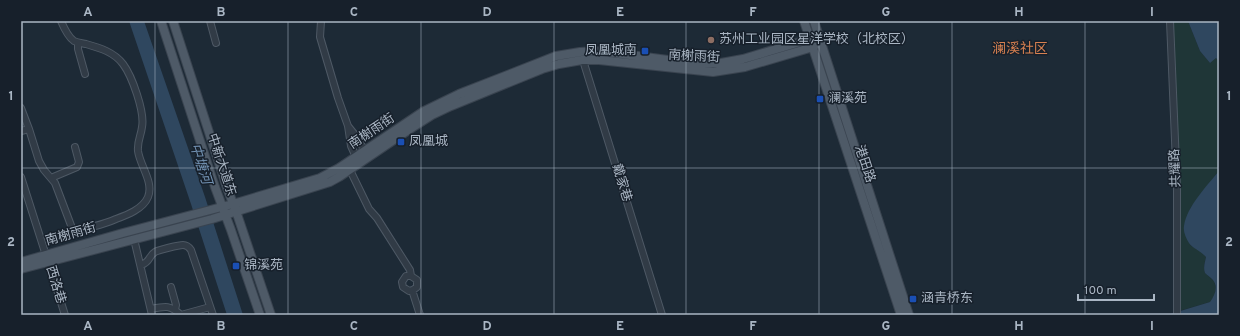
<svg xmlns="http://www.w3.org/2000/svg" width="1240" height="336" viewBox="0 0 1240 336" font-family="Overpass,'Noto Sans SC',sans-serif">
<rect width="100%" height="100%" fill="#1d2a36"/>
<!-- green -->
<path fill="#1f3637" d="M1171,21H1188L1200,51L1210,63L1216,58L1219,61V171L1190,209V245L1202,252L1206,257L1204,266L1205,273L1214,281L1216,288L1214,297L1210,302L1179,311Z"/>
<!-- water -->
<path fill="#2f475f" d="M129,21H144L205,197L243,315H227L191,204Z
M1188,21H1219V61L1216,58L1210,63L1200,51Z
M1219,171V315H1167L1210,302C1215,295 1219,286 1212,279C1210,277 1207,275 1205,273C1203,268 1205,262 1206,257C1200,250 1193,249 1189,243C1186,238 1183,232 1184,226C1187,206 1207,186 1219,171Z"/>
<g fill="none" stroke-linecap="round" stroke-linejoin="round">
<defs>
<path id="minor" d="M210,21L216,43
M321,21L320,37L338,98L348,126L351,146L356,157
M1170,21L1177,188V315
M78,43V49L85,74
M582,57L662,315
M21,108L29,129L39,161L44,170L55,183L72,228C79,232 107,223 116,219C127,215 143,209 148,197C154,182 140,166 138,151C137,141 141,136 142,127C145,112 132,76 123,64C114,52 100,48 86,44C82,43 78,43 74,41C68,37 64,28 61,21
M348,126L356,136L365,151
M21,131L29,129
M350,170L369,209L377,218L410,270L411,276L417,280V287L413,290L409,291L403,287L402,282L406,276H411
M21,177L65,315
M51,178L77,167L79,162L75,147
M134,239L152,315
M141,265C151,262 148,256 155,252C158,250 179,245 183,245C187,245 189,247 191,250L213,315
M171,287L176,305L175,310
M412,290L420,315
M151,309C166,306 170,305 181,315
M181,315L210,307"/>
<path id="major" d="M161,21L215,187L231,230L260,315
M173,21L227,188L236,211L271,315
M804,21L901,315
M814,21L909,315
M21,262L123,233L233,204L320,178L339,168L424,111L459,94L556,56L580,52L600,51L698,64L721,63L743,59L810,39L821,41
M21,269L212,219L330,182L339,177L407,131L432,115L451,106L542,69L559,64L582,60H599L713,72L745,67L813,47L821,41"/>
</defs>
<!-- minor casing -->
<use href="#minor" stroke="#4e5965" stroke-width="8"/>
<!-- major casing -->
<use href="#major" stroke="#3a4450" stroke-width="10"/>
<!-- minor -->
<use href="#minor" stroke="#313b46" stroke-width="6"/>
<!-- major -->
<use href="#major" stroke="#4e5a67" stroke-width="8"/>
</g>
<!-- grid -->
<path fill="none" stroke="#aab6c4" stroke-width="1" stroke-opacity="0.55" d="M155,21V315M288,21V315M421,21V315M554,21V315M686,21V315M819,21V315M952,21V315M1085,21V315M21,168H1219"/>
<!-- markers -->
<circle fill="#8d6e63" stroke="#17202b" stroke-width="1.5" cx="711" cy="40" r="4"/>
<g fill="#1a4fb4" stroke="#17202b" stroke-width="1.5">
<rect x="641" y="47" width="8" height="8" rx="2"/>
<rect x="816" y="95" width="8" height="8" rx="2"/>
<rect x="397" y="138" width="8" height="8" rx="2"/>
<rect x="232" y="262" width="8" height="8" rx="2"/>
<rect x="909" y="295" width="8" height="8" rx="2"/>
</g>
<g text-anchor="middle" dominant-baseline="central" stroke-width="3" stroke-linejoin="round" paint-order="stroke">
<!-- poi labels -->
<g font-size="13" fill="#aab6c4" stroke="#17202b" text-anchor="start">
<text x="719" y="40">苏州工业园区星洋学校（北校区）</text>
<text x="637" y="51" text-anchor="end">凤凰城南</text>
<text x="828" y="99">澜溪苑</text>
<text x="409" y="142">凤凰城</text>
<text x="244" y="266">锦溪苑</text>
<text x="921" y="299">涵青桥东</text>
</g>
<!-- street labels -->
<g font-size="13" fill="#aab6c4" stroke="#17202b">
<text transform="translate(694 57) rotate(3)">南榭雨街</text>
<text transform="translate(372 132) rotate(-34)">南榭雨街</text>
<text transform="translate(864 164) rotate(72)">港田路</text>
<text transform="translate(221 165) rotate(72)">中新大道东</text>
<text transform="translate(1176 168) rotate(-92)">共耀路</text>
<text transform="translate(621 183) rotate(73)">戴家巷</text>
<text transform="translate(71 235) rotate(-16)">南榭雨街</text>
<text transform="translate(55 285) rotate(73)">西洛巷</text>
</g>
<!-- neighbourhood labels -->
<g font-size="14" fill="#d88151" stroke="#17202b">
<text x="1020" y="49">澜溪社区</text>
</g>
<!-- water labels -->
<g font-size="14" font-style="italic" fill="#708faf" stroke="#17202b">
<text transform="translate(200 164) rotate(72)">中塘河</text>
</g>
</g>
<!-- border -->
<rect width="1240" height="336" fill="none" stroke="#17202b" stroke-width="44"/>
<!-- scale -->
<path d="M1078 294v6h76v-6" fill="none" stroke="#aab6c4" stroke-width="2"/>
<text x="1084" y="294" font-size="12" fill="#aab6c4" stroke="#17202b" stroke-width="3" paint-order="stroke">100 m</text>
<rect x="22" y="22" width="1196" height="292" fill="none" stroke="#aab6c4" stroke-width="1.5"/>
<g font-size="13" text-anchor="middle" font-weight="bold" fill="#aab6c4">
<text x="88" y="16">A</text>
<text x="221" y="16">B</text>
<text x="354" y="16">C</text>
<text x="487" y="16">D</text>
<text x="620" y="16">E</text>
<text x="753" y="16">F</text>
<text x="886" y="16">G</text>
<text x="1019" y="16">H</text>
<text x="1152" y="16">I</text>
<text x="11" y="100">1</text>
<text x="1229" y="100">1</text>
<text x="11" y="246">2</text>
<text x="1229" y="246">2</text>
<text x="88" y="330">A</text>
<text x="221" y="330">B</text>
<text x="354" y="330">C</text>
<text x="487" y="330">D</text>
<text x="620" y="330">E</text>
<text x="753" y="330">F</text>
<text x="886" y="330">G</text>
<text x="1019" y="330">H</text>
<text x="1152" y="330">I</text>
</g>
</svg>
